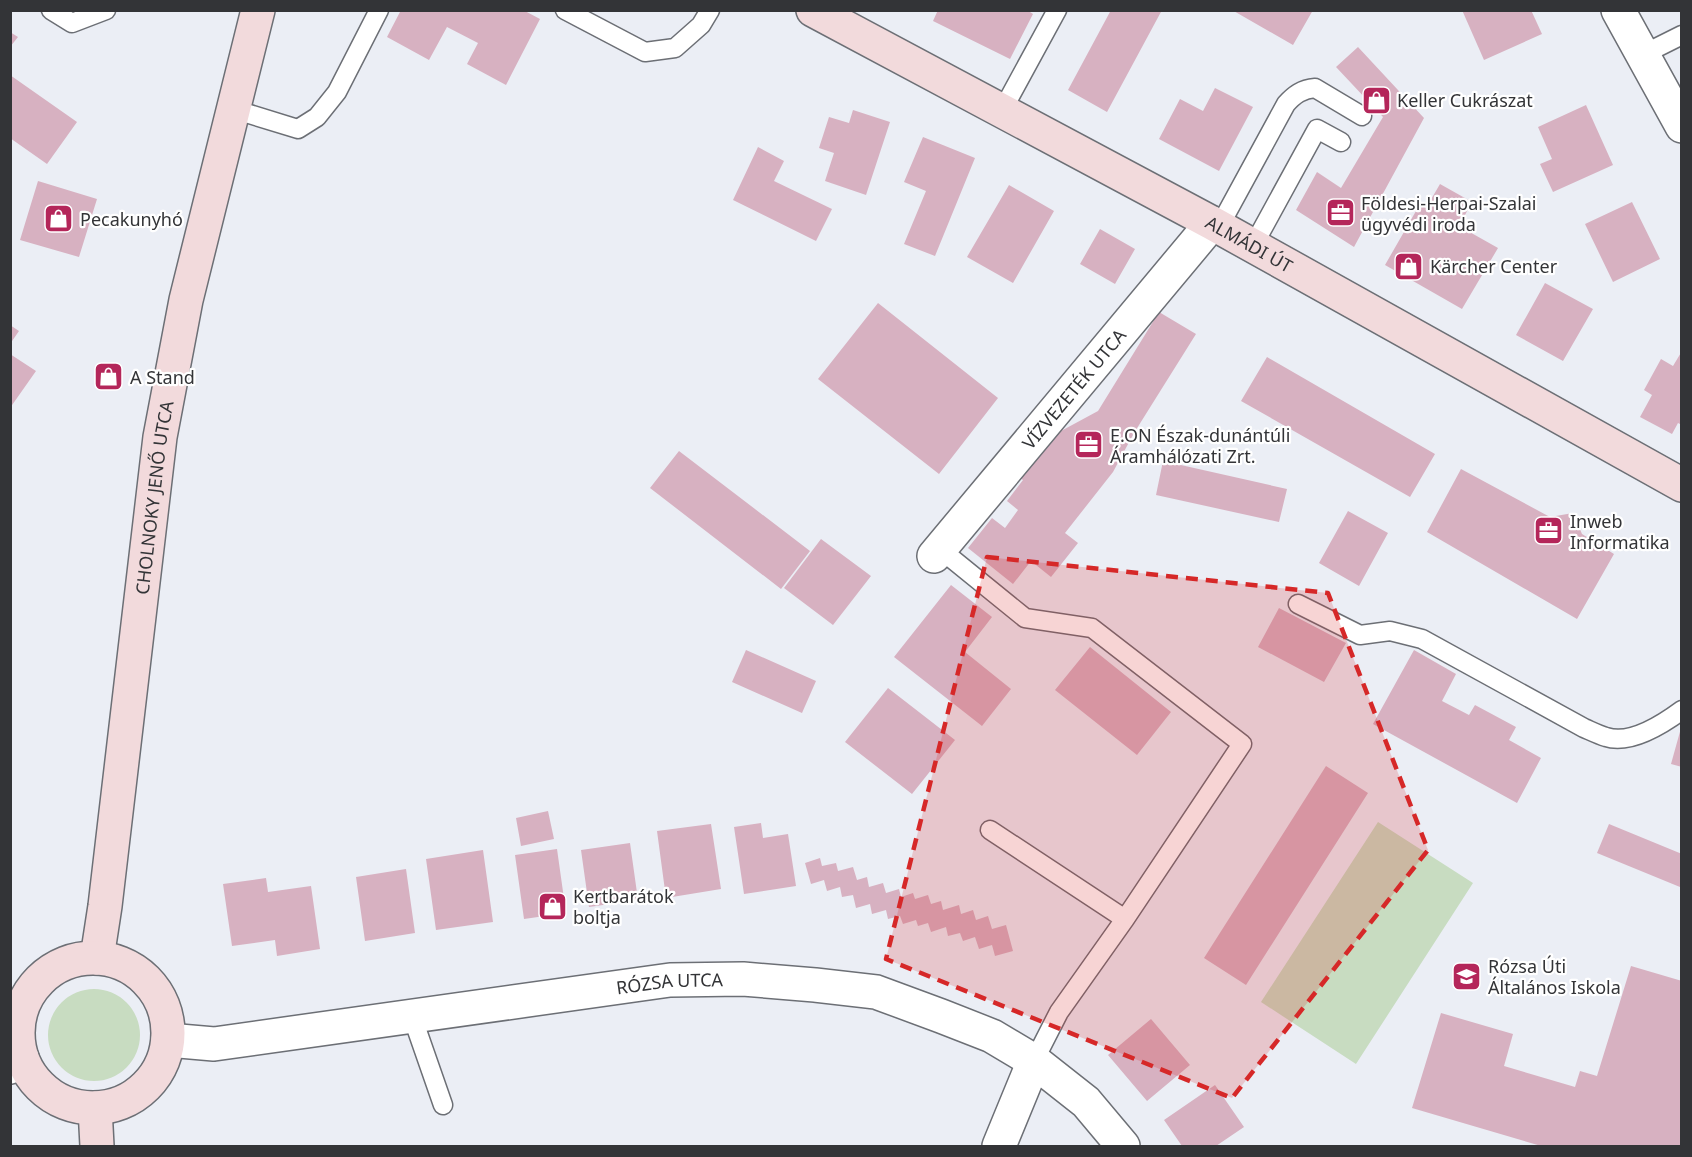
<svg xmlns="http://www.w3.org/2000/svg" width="1692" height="1157" viewBox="0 0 1692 1157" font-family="'Noto Sans',sans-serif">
<rect width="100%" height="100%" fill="#ebeef5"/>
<!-- green -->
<path fill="#c8dcc1" d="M1378,822L1473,883L1356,1064L1261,1002Z
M48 1035a46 46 0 1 1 92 0a46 46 0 1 1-92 0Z"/>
<!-- building -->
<path fill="#d7b1c1" d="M401,10H523L540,19L506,85L467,64L478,43L447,27L429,60L387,37Z
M938,10H1027L1033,14L1010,59L933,21Z
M1111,10H1162L1107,112L1068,90Z
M1232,10H1313L1293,45Z
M1462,10H1531L1542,34L1484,60Z
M10,32L18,37L10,47Z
M1358,47L1424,118L1354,247L1296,210L1317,172L1341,188L1383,117L1336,67Z
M10,75L77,122L47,164L10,138Z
M1215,88L1253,107L1219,171L1159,139L1180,99L1203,111Z
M1586,105L1613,165L1553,192L1540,164L1552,159L1538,127Z
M853,110L890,122L866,195L825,181L834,153L819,148L829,117L849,123Z
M923,137L975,158L935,256L904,244L926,191L904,182Z
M758,147L784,161L774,181L832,209L816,241L733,200Z
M38,181L97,199L79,257L20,240Z
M1440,184L1472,202L1459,226L1498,248L1462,309L1385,265L1420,204L1426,208Z
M1009,185L1054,211L1013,283L967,257Z
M1632,202L1660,259L1613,282L1585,224Z
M1100,229L1135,249L1115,284L1080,264Z
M1545,283L1593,309L1563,361L1516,335Z
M878,303L998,398L939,474L818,379Z
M1159,312L1196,334L1134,433L1113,472L1065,533L1078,543L1051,577L1031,561L1013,584L968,548L992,518L1005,528L1018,510L1007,501L1023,480L1013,473L1038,442L1047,448L1061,431L1098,411Z
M10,325L19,331L10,344Z
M1682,351V425L1678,423L1672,434L1640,417L1652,395L1644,390L1661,359L1673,366Z
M10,354L36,371L10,408Z
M1267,357L1435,454L1410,497L1241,401Z
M679,451L810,551L781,589L650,488Z
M1163,461L1287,489L1279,522L1156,495Z
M1461,469L1550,517L1573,513L1582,534L1614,554L1577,619L1427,532Z
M1348,511L1388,533L1359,586L1319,563Z
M821,539L871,576L833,625L784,588Z
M951,585L992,617L965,652L1011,689L982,726L894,657Z
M1279,608L1346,643L1324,682L1258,647Z
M1090,647L1171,712L1137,755L1055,690Z
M746,650L816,681L802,713L732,682Z
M1414,650L1456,674L1442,701L1469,715L1475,705L1516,727L1509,740L1541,758L1517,803L1373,724Z
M888,688L955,740L912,794L845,742Z
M1681,728H1682V767L1671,764Z
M1326,766L1368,793L1246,985L1204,958Z
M548,811L554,839L521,846L516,818Z
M761,823L763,838L788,834L796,886L744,894L734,827Z
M711,824L721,889L666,898L657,831Z
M1609,824L1682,854L1680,887L1597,853Z
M630,843L638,900L589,907L581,850Z
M557,849L566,913L524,919L515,855Z
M483,850L493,922L436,930L426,859Z
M820,858L822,866L836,863L838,871L853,867L857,880L867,877L869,887L883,883L886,893L899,889L901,897L913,893L915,899L928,895L931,904L941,901L943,910L959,905L961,914L973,910L976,920L988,916L992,929L1006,925L1013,951L995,956L992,945L979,949L975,937L963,941L960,933L948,936L946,927L931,932L928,923L918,926L916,920L903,924L900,916L888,919L886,910L872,914L870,904L856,908L853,895L842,897L840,887L827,891L824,880L811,884L805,863Z
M406,869L415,933L365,941L356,877Z
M266,878L268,892L311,886L320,949L277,956L275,940L232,946L223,884Z
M1631,966L1682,981V1146H1541L1412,1108L1441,1013L1513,1034L1504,1066L1575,1087L1580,1071L1597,1076Z
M1151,1019L1190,1065L1147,1101L1108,1055Z
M1215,1085L1244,1127L1216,1146H1182L1164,1120Z"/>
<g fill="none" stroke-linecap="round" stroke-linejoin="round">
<defs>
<path id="lane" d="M51,10L72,23L106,10
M565,10L645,52L675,48L701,25L710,10
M1642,55L1682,35
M233,109L298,129L317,117L337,92L379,10
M1002,111L1057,10
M1219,227L1286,104C1294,95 1302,89 1315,88L1362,116
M1253,246L1317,129L1341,142
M940,549L1025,618L1092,628L1242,744L1125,919L1059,1012L1034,1061
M1298,604L1360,635L1390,631L1422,639L1584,728C1591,731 1599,735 1606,737C1630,745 1663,724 1682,710
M990,830L1125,919
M412,1016L443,1105"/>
<g id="street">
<path d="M1618,10L1682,126"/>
<path id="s1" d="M934,556L1212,223"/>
<path id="s2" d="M168,1040L214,1044L670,980L743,979L815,985L876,992L941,1016L992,1036L1034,1061L1086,1102L1123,1146"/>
<path d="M10,1067L22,1058"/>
<path d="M999,1146L1034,1061"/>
</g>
<g id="secondary">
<path id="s3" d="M813,10L1212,223L1682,485"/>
<path id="s4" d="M97,958L105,906L160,437L186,300L258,10"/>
<circle cx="93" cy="1033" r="75"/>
<path d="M95,1108L97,1146"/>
</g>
</defs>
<!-- lane casing -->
<use href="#lane" stroke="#6c6f75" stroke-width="21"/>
<!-- street casing -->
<use href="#street" stroke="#6c6f75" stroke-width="36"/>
<!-- secondary casing -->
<use href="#secondary" stroke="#6c6f75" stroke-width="36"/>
<!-- lane -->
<use href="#lane" stroke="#fff" stroke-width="18"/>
<!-- street -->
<use href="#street" stroke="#fff" stroke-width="33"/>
<!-- secondary -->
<use href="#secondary" stroke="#f2dadc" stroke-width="33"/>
</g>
<!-- marked area -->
<path fill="#d62828" fill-opacity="0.2" stroke="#d62828" stroke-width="4.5" stroke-dasharray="12 8" stroke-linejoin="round" d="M987,557L1328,593L1428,850L1232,1098L886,959Z"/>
<!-- icons -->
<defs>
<symbol id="shop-square" viewBox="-11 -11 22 22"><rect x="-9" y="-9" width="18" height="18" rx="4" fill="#b4265a" stroke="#fff"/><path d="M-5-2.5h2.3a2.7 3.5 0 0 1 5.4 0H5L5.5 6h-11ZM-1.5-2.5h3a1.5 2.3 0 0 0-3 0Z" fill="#fff"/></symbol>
<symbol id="office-square" viewBox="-11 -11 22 22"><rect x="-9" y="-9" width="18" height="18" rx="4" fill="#b4265a" stroke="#fff"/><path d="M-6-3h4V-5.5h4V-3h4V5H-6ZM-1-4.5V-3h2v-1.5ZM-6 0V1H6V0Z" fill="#fff"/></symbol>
<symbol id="school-square" viewBox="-11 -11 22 22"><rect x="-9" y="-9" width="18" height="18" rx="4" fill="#b4265a" stroke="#fff"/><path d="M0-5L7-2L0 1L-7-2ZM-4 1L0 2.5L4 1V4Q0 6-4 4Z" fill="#fff"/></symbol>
</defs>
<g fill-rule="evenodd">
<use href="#shop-square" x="1360" y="84" width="33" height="33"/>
<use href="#office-square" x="1324" y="196" width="33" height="33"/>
<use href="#shop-square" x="42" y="202" width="33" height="33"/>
<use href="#shop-square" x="1392" y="250" width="33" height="33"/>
<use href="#shop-square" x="92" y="360" width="33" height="33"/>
<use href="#office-square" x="1072" y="428" width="33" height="33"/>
<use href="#office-square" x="1532" y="514" width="33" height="33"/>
<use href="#shop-square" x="536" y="890" width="33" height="33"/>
<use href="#school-square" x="1450" y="960" width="33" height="33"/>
</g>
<g text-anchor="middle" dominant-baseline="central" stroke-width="4.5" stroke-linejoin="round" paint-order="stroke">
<!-- poi labels -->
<g font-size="18" fill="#333437" stroke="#fff" text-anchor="start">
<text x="1397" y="100">Keller Cukrászat</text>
<text x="1361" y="203">Földesi-Herpai-Szalai<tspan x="1361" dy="21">ügyvédi iroda</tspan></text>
<text x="80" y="219">Pecakunyhó</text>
<text x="1430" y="266">Kärcher Center</text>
<text x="130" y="377">A Stand</text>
<text x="1110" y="435">E.ON Észak-dunántúli<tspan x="1110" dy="21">Áramhálózati Zrt.</tspan></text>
<text x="1570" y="521">Inweb<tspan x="1570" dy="21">Informatika</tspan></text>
<text x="573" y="896">Kertbarátok<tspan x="573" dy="21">boltja</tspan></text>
<text x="1488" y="966">Rózsa Úti<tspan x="1488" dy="21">Általános Iskola</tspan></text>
</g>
<!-- street labels -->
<g font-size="18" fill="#333437" stroke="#fff">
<text stroke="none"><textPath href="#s3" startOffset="495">ALMÁDI ÚT</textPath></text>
<text stroke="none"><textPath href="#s1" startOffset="218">VÍZVEZETÉK UTCA</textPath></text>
<text stroke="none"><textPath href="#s4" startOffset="464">CHOLNOKY JENŐ UTCA</textPath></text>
<text stroke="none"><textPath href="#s2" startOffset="506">RÓZSA UTCA</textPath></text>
</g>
</g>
<!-- border -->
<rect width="1692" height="1157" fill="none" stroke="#333437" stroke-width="24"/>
</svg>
